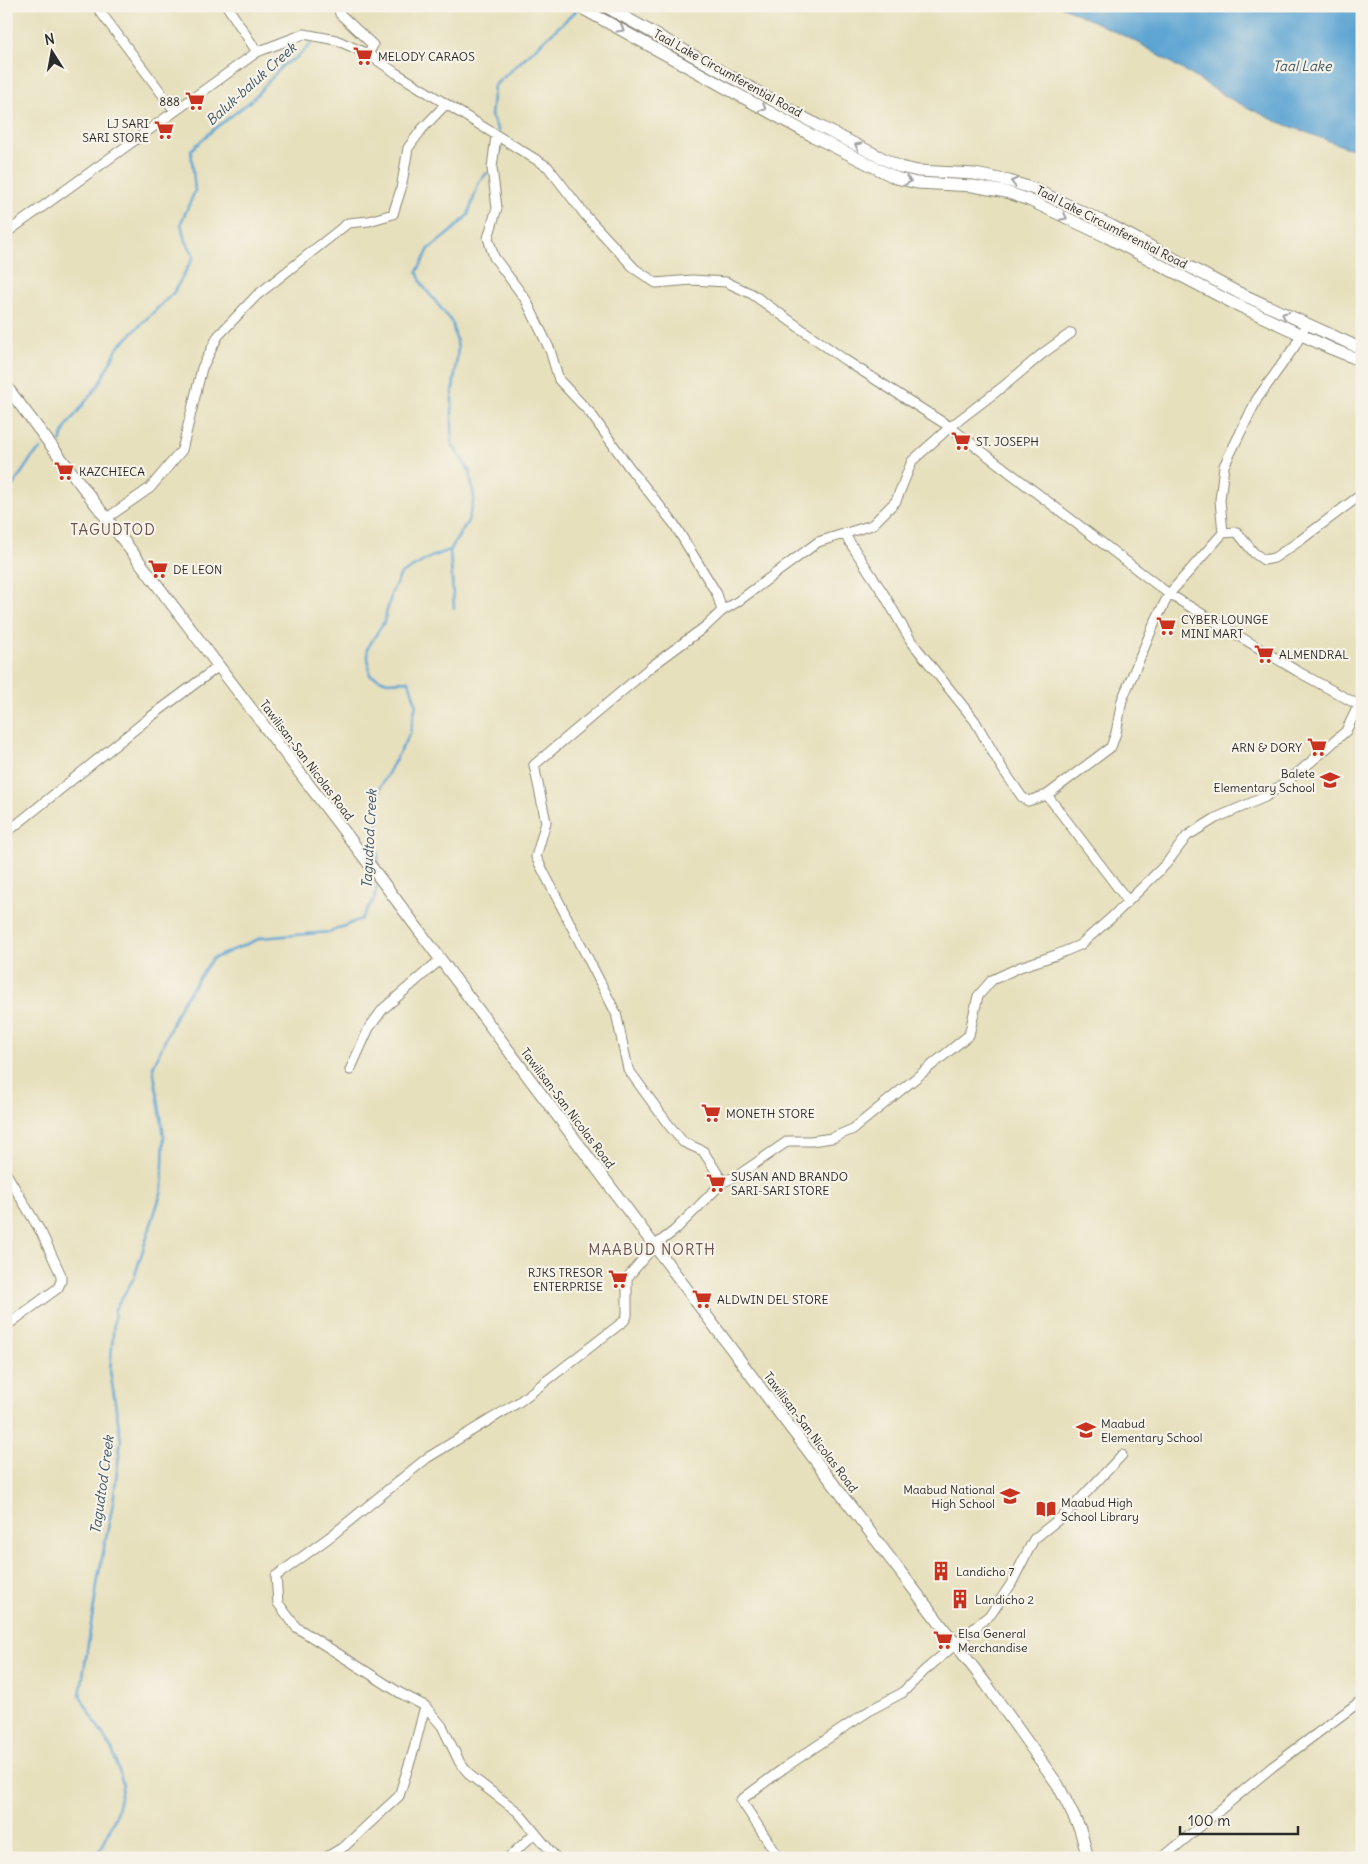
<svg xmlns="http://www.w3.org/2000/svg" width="1368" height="1864" viewBox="0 0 1368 1864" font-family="Delius,sans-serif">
<rect width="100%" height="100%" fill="#f7f3e8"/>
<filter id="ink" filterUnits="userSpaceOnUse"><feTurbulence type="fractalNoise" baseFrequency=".02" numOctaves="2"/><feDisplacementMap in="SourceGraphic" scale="10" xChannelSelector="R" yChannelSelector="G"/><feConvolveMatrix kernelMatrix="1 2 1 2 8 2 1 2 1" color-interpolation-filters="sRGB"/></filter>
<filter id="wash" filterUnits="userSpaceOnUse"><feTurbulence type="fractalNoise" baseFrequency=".0096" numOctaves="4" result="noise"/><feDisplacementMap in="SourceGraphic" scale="20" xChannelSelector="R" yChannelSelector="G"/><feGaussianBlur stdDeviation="1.12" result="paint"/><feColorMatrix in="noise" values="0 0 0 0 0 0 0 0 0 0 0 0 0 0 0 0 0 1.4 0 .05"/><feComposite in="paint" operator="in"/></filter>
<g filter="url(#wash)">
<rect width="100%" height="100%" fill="#e7e0bd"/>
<!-- water -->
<path fill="#5da4d3" stroke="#44687f" d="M1061,6H1362V151L1345,147L1276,121L1234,101L1137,42Z"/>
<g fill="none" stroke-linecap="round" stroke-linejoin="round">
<!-- stream -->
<path stroke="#5da4d3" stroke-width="2.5" d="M499,132L491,116L494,86L576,11
M497,158L501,149
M60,442L66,427L99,384L118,347L174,292L194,256L184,237L181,223L195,191L191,150L213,130L252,100L283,65L296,58L312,43
M6,496L32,457L41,449
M450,550L454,608
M379,871L377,846L380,788L410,733L416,704L409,681L387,682L370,675L367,649L384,622L392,592L401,574L431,557L450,550L468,521L474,499L470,472L452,444V398L458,348L452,322L423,286L417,272L429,249L454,229L468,215L479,182L487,173
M93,1858L102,1847L116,1815L123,1784L113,1752L80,1696L99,1573L113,1503L121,1440L110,1371L115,1309L134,1278L162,1190L164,1136L153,1067L181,1004L212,959L261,938L330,932L361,919L375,898L378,881"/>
</g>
</g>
<g filter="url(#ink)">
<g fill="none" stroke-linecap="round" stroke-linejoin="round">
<defs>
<path id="minor" d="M96,6L175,111
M227,6L257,52
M338,6L340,14L373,45L368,54
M496,136L492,168L497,208L488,238L494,257L526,300L550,350L559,380L591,414L629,467L674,524L717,594L722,611L706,626L652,666L534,765L546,822L536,857L616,1013L628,1069L668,1124L683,1142L703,1151L723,1182
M6,233L257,52L304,34L336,40L368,54L396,73L548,167L586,216L635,269L656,283L692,280L726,282L752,294L845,360L950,427L1169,594L1297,671L1362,707
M107,518L150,488L182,450L202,368L218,336L256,296L348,223L369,221L393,214L401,189L408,148L422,129L446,104
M1223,533L1237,532L1254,553L1264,560L1274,558L1298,542L1362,494
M845,535L885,596L911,641L975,721L1002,768L1022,797L1028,801L1047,795
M722,611L737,602L818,542L872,525L896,501L912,461L950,427L1005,385L1042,354L1071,333
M6,833L149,718L219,666
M1128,901L1047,795L1111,747L1116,733L1122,700L1155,622L1169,594L1223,533L1220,500L1224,466L1257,399L1295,346L1306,325
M350,1070L369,1028L383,1009L440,960
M6,1173L42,1234L61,1275V1281L58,1288L6,1326
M325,1858L345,1846L399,1796L414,1749L425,1706
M508,1858L535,1833
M556,1858L518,1812L471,1776L460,1763L442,1726L425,1706L400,1693L296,1627L278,1603L276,1576L331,1536L427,1458L519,1402L624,1321L627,1316V1278L654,1246L674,1231L723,1182L737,1176L788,1141H811L832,1138L853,1129L969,1035L978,996L992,980L1020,967L1056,955L1080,945L1111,918L1166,864L1187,836L1216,818L1265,797L1299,772L1327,748L1346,731L1362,698
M779,1858L741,1800L784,1768L845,1727L872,1709L902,1693L924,1671L991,1614L1011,1584L1034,1539L1069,1511L1122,1455
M1162,1858L1272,1767L1362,1700"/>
<path id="major" d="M578,6L811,135L896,178L917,183L973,186L1006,192L1029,200L1107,237L1231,302L1332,349L1362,361
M605,6L817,125L900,167L918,171L975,174L1009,181L1034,189L1112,226L1237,292L1362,349
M6,386L388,889L780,1414L986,1684L1058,1785L1080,1829L1088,1858"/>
</defs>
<!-- minor casing -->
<use href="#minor" stroke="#898674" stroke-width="11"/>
<!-- major casing -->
<use href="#major" stroke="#898674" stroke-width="13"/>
<!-- minor -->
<use href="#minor" stroke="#fff" stroke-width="9"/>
<!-- major -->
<use href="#major" stroke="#fff" stroke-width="11"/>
</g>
<!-- one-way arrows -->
<defs><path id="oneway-chevron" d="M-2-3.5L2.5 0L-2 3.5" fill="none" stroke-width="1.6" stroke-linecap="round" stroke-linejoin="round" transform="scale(1.25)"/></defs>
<g stroke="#a0a0a0">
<use href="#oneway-chevron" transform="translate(621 29) rotate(30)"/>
<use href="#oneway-chevron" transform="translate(763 108) rotate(29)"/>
<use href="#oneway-chevron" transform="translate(858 146) rotate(-153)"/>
<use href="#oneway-chevron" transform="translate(908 181) rotate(11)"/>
<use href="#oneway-chevron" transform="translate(1014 182) rotate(-166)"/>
<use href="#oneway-chevron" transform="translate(1064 217) rotate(27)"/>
<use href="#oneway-chevron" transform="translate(1285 315) rotate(-155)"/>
</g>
</g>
<!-- icons -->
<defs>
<symbol id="supermarket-bare" viewBox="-9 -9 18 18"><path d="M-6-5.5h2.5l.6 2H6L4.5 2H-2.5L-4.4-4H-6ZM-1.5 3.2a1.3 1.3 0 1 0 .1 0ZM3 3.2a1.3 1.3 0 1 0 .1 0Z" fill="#c8321e" stroke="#f7f3e8" stroke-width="2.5" paint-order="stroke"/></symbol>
<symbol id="school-bare" viewBox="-9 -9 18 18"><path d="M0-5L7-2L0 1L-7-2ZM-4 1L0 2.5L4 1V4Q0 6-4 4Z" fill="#c8321e" stroke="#f7f3e8" stroke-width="2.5" paint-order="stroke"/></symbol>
<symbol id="library-bare" viewBox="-9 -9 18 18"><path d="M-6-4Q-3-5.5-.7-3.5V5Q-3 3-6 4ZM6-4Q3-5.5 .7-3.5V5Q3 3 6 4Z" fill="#c8321e" stroke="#f7f3e8" stroke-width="2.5" paint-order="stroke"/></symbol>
<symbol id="building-bare" viewBox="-9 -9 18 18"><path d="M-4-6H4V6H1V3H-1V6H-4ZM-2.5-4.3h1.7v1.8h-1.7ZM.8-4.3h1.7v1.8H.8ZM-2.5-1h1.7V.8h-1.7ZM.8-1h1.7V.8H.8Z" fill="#c8321e" stroke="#f7f3e8" stroke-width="2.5" paint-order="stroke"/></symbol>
</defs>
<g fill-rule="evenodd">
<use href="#supermarket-bare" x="349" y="42" width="28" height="28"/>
<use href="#supermarket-bare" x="181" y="87" width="28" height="28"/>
<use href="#supermarket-bare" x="150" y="116" width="28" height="28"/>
<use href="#supermarket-bare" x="947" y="427" width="28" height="28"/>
<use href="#supermarket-bare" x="50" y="457" width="28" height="28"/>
<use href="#supermarket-bare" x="144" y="555" width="28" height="28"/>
<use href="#supermarket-bare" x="1152" y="612" width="28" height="28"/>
<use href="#supermarket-bare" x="1250" y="640" width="28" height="28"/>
<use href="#supermarket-bare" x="1303" y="733" width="28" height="28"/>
<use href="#school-bare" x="1316" y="766" width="28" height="28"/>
<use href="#supermarket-bare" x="697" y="1099" width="28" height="28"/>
<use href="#supermarket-bare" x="702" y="1169" width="28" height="28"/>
<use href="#supermarket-bare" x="604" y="1265" width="28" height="28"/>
<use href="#supermarket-bare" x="688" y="1285" width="28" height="28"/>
<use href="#school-bare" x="1072" y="1416" width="28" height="28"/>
<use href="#school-bare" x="996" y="1482" width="28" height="28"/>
<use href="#library-bare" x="1032" y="1495" width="28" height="28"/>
<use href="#building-bare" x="927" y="1557" width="28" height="28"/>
<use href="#building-bare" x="946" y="1585" width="28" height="28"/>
<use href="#supermarket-bare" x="929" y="1626" width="28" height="28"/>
</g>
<g text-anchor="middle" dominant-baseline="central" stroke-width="4.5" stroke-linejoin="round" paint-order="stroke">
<!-- poi labels -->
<g font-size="12" fill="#2b2b2b" stroke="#f7f3e8" text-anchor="start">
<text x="378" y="56">MELODY CARAOS</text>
<text x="180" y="101" text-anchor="end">888</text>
<text x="149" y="123" text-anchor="end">LJ SARI<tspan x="149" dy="14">SARI STORE</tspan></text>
<text x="976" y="441">ST. JOSEPH</text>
<text x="79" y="471">KAZCHIECA</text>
<text x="173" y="569">DE LEON</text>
<text x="1181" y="619">CYBER LOUNGE<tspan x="1181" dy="14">MINI MART</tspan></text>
<text x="1279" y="654">ALMENDRAL</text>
<text x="1302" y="747" text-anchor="end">ARN &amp; DORY</text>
<text x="1315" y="773" text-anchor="end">Balete<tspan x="1315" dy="14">Elementary School</tspan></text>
<text x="726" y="1113">MONETH STORE</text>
<text x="731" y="1176">SUSAN AND BRANDO<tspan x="731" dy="14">SARI-SARI STORE</tspan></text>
<text x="603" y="1272" text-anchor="end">RJKS TRESOR<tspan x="603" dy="14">ENTERPRISE</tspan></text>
<text x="717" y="1299">ALDWIN DEL STORE</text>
<text x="1101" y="1423">Maabud<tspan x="1101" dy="14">Elementary School</tspan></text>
<text x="995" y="1489" text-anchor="end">Maabud National<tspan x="995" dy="14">High School</tspan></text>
<text x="1061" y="1502">Maabud High<tspan x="1061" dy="14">School Library</tspan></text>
<text x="956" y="1571">Landicho 7</text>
<text x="975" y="1599">Landicho 2</text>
<text x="958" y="1633">Elsa General<tspan x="958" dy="14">Merchandise</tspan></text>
</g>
<!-- street labels -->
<g font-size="12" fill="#2b2b2b" stroke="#f7f3e8">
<text transform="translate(728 73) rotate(29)">Taal Lake Circumferential Road</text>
<text transform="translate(1112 227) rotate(27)">Taal Lake Circumferential Road</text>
<text transform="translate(307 760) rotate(53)">Tawilisan-San Nicolas Road</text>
<text transform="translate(568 1108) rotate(53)">Tawilisan-San Nicolas Road</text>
<text transform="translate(811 1432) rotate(53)">Tawilisan-San Nicolas Road</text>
</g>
<!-- water labels -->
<g font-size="14" font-style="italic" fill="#3c5566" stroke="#f7f3e8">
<text x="1302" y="66">Taal Lake</text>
<text transform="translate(251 84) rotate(-42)">Baluk-baluk Creek</text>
<text transform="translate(369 839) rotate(-87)">Tagudtod Creek</text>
<text transform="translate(102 1485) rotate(-82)">Tagudtod Creek</text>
</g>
<!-- quarter labels -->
<g font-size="15" letter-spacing="1" fill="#6b504d" stroke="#f7f3e8">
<text x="113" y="529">TAGUDTOD</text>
<text x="652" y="1249">MAABUD NORTH</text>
</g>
</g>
<!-- margin -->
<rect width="1368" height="1864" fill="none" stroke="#f7f3e8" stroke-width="25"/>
<!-- north arrow -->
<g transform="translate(52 52) rotate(349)" stroke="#f7f3e8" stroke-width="4" paint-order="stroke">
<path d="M0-4L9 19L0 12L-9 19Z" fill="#2b2b2b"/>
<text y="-8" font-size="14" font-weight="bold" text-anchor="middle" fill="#2b2b2b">N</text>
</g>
<!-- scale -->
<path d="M1180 1826v8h118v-8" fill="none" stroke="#2b2b2b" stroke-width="2.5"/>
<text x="1188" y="1826" font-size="15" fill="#2b2b2b" stroke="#f7f3e8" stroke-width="4" paint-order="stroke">100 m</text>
</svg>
